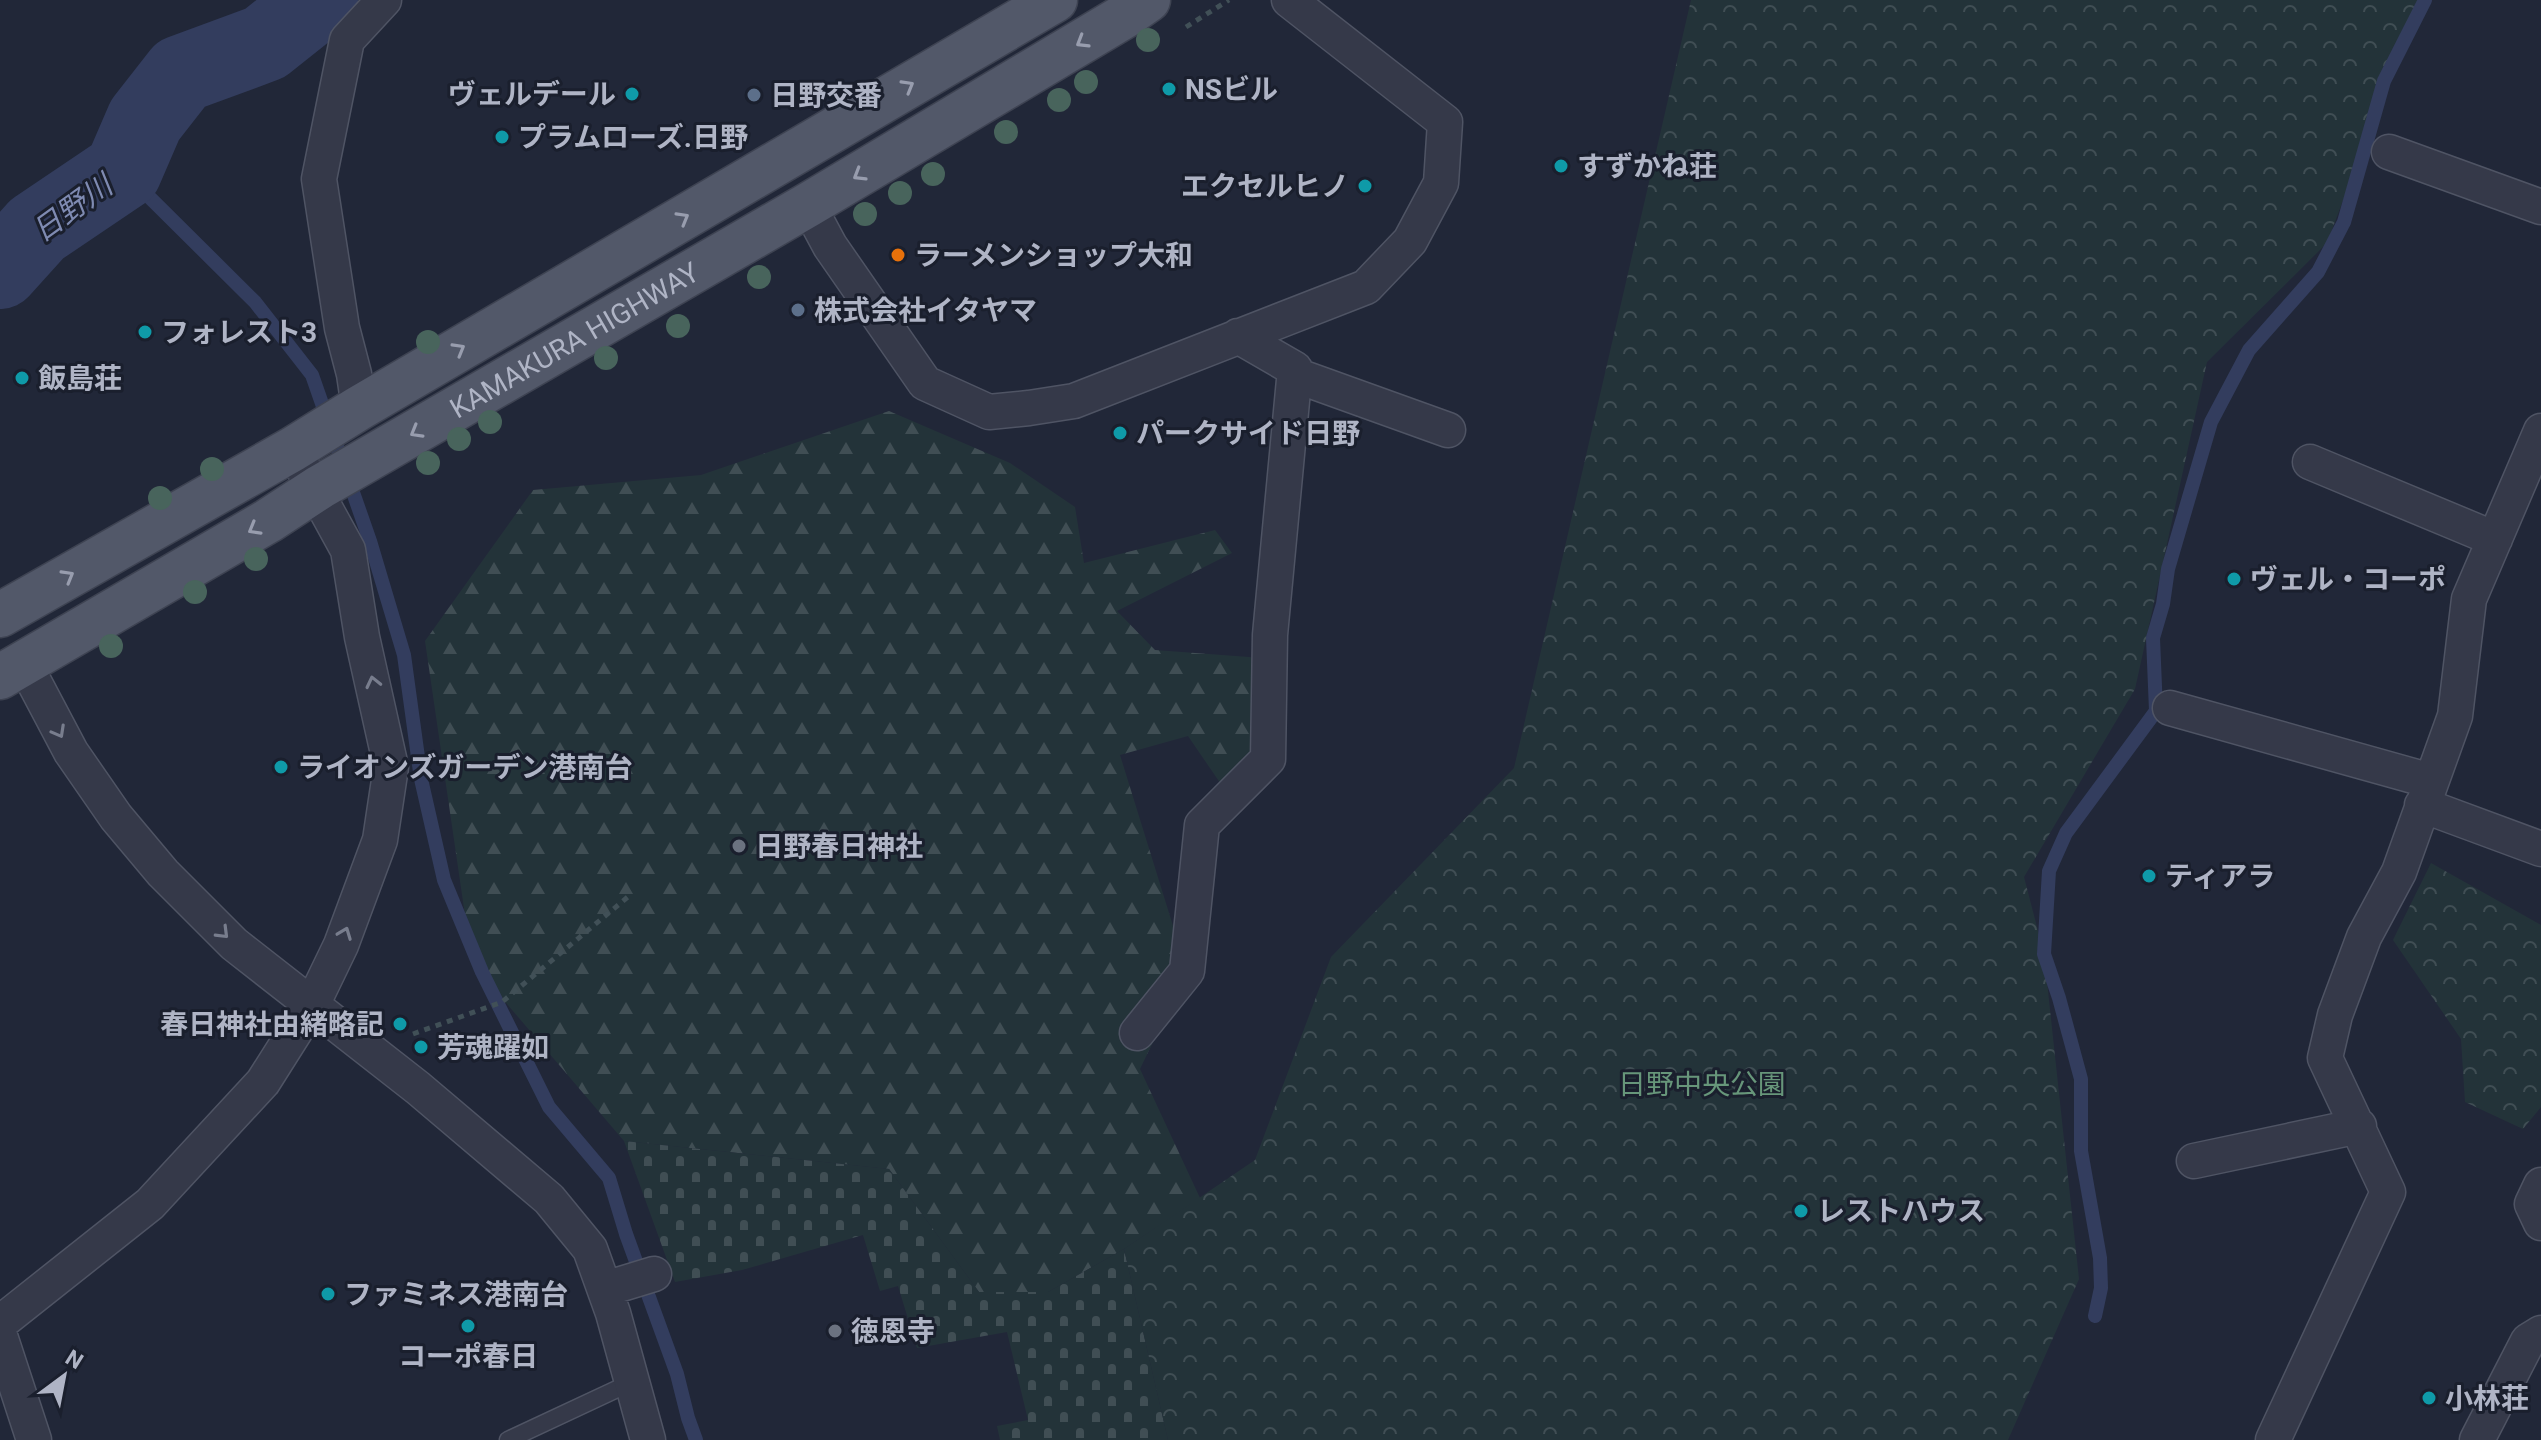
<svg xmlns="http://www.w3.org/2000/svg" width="2541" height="1440" viewBox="0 0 2541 1440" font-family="Roboto,'Noto Sans JP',sans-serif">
<defs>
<pattern id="forest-firs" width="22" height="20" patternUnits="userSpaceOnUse" patternTransform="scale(2)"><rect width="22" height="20" fill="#233339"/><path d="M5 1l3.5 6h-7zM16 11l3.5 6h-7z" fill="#404e54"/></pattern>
<pattern id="cemetery-stones" width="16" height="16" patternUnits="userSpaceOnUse" patternTransform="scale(2)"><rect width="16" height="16" fill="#233339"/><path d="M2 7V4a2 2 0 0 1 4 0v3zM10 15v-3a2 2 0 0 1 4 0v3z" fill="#404e54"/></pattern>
<pattern id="park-crowns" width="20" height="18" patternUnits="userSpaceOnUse" patternTransform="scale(2)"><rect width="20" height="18" fill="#233339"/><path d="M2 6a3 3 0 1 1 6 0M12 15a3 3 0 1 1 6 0" fill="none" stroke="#404e54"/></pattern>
</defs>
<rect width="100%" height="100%" fill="#212738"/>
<!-- forest -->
<path fill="url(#forest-firs)" d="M889,411L1010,463L1075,507L1084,563L1215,530L1232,553L1117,611L1155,650L1262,658L1259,754L1225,790L1188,736L1120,755L1187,971L1140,1069L1200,1198L1124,1249L1048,1292H979L889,1169L624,1141L472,963L425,641L533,490L701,475Z"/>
<!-- cemetery -->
<path fill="url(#cemetery-stones)" d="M624,1141L889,1169L979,1292H1048L1124,1249L1168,1440H1000L997,1426L1028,1420L1007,1332L917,1348L898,1286L880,1291L863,1235L742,1270L675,1282Z"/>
<!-- park -->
<path fill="url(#park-crowns)" d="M1691,0H2418L2327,243L2207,362L2135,689L2024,877L2044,954L2079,1279L2008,1440H1168L1124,1249L1255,1160L1331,957L1514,768Z
M2431,863L2541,925V1107L2523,1129L2465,1102L2461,1039L2393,940Z"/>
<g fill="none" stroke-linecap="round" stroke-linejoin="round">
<!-- stream -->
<path stroke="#333d5e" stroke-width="14" d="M123,171L255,302L312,375L370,541L404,655L421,779L444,880L482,972L549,1107L609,1178L626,1234L677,1374L688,1418L696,1440
M2095,1316L2101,1288L2100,1258L2081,1151V1079L2059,998L2044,954L2049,871L2066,833L2156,711L2153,638L2163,604L2168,569L2211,422L2249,350L2318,272L2344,222L2384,81L2425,0"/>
<!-- river -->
<path stroke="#333d5e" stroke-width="78" d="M0,270L37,229L123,171L145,120L181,74L265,43L319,0"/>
<defs>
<path id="lane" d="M508,1440L632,1382"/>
<path id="street" d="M2389,152L2541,207
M808,205L830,246L925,383L989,412L1029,408L1074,401L1366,287L1410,241L1441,183L1445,122L1289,0
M1295,375L1448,430
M359,408L354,374L342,328L319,179L347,40L384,0
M2310,462L2495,539
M24,663L71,752L116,817L163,873L234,944L418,1088L549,1199L590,1249L613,1313L648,1440
M2170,708L2431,781
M2422,805L2541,849
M1137,1033L1187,971L1202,825L1268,759L1270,635L1295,369L1238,336
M2194,1161L2359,1126
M2541,1185L2532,1204L2541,1223
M605,1289L654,1274
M0,1323L150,1204L263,1082L313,1003L341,945L380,840L391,767L362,637L348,550L303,468
M0,1336L34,1440
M2273,1440L2388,1192L2325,1058L2335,1015L2364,937L2399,872L2455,716L2469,599L2541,431
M2477,1440L2528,1341L2541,1333"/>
<g id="primary">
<path d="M0,615L293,449L359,408L1055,0"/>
<path id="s1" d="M0,677L268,521L320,487L808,205L1128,14L1148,0"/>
</g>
</defs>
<!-- lane casing -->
<use href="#lane" stroke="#4f5464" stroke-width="19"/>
<!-- street casing -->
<use href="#street" stroke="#4f5464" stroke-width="37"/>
<!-- primary casing -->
<use href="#primary" stroke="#3e4352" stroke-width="47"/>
<!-- path -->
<path stroke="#415057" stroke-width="5" stroke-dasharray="6 6" stroke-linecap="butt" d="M1186,27L1229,0
M413,1034L502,1002L629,896"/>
<!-- lane -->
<use href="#lane" stroke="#353949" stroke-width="16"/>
<!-- street -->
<use href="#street" stroke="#353949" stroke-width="34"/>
<!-- primary -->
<use href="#primary" stroke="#525869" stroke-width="44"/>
</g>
<!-- trees -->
<g fill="#48645c">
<circle cx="1148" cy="40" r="12"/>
<circle cx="1086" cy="82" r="12"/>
<circle cx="1059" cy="100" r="12"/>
<circle cx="1006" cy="132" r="12"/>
<circle cx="933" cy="174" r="12"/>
<circle cx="900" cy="193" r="12"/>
<circle cx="865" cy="214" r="12"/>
<circle cx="759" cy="277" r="12"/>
<circle cx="678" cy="326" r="12"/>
<circle cx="428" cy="342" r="12"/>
<circle cx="606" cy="358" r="12"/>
<circle cx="490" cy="422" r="12"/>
<circle cx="459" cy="439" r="12"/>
<circle cx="428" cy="463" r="12"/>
<circle cx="212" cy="469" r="12"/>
<circle cx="160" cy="498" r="12"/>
<circle cx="256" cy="559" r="12"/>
<circle cx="195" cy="592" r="12"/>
<circle cx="111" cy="646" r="12"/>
</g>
<!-- one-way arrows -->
<defs><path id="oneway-chevron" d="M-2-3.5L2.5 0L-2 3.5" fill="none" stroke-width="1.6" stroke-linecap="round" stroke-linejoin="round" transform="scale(2)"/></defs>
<g stroke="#989dae">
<use href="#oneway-chevron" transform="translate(1082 42) rotate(149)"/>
<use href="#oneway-chevron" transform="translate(908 86) rotate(-30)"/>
<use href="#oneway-chevron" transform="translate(859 175) rotate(149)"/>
<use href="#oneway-chevron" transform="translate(683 218) rotate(-30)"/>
<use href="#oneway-chevron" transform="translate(459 349) rotate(-30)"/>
<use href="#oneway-chevron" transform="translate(416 432) rotate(150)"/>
<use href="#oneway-chevron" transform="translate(254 529) rotate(150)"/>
<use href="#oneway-chevron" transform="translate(68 576) rotate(-30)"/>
</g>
<g stroke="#787d8d">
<use href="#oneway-chevron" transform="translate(373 682) rotate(-103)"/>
<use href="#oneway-chevron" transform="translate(59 732) rotate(61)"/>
<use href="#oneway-chevron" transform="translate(223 933) rotate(45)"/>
<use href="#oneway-chevron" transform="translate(345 933) rotate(-69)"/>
</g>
<!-- markers -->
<g fill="#0f9aa8" stroke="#1a1f2d" stroke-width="3">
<circle cx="1169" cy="89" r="8"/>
<circle cx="632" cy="94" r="8"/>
<circle cx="502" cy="137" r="8"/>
<circle cx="1561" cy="166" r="8"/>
<circle cx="1365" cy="186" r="8"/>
<circle cx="145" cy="332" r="8"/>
<circle cx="22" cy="378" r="8"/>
<circle cx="1120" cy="433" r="8"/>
<circle cx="2234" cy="579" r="8"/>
<circle cx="281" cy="767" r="8"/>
<circle cx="2149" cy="876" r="8"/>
<circle cx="400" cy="1024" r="8"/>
<circle cx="421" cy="1047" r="8"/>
<circle cx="1801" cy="1211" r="8"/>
<circle cx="328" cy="1294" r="8"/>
<circle cx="468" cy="1326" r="8"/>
<circle cx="2429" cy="1398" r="8"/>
</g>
<g fill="#5c6f8a" stroke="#1a1f2d" stroke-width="3">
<circle cx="754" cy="95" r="8"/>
<circle cx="798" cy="310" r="8"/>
</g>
<circle fill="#e8710a" stroke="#1a1f2d" stroke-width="3" cx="898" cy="255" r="8"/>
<g fill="#6b7280" stroke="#1a1f2d" stroke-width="3">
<circle cx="739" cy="846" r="8"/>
<circle cx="835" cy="1331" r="8"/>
</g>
<g text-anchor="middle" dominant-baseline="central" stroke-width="6" stroke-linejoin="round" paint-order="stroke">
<!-- poi labels -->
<g font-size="28" font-weight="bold" fill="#afb4c5" stroke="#1a1f2d" text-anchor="start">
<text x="1185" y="89">NSビル</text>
<text x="616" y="94" text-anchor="end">ヴェルデール</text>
<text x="770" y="95">日野交番</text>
<text x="518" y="137">プラムローズ.日野</text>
<text x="1577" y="166">すずかね荘</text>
<text x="1349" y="186" text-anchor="end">エクセルヒノ</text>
<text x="914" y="255">ラーメンショップ大和</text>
<text x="814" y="310">株式会社イタヤマ</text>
<text x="161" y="332">フォレスト3</text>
<text x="38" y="378">飯島荘</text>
<text x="1136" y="433">パークサイド日野</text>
<text x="2250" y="579">ヴェル・コーポ</text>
<text x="297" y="767">ライオンズガーデン港南台</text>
<text x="755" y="846">日野春日神社</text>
<text x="2165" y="876">ティアラ</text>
<text x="384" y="1024" text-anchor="end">春日神社由緒略記</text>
<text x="437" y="1047">芳魂躍如</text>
<text x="1817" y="1211">レストハウス</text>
<text x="344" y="1294">ファミネス港南台</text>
<text x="851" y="1331">徳恩寺</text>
<text x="468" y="1356" text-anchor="middle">コーポ春日</text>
<text x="2445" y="1398">小林荘</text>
</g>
<!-- street labels -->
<g font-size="28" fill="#afb4c5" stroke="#1a1f2d">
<text stroke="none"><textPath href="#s1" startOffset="666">KAMAKURA HIGHWAY</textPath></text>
</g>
<!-- park labels -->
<g font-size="28" fill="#67967a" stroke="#1a1f2d">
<text x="1702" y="1084">日野中央公園</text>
</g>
<!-- water labels -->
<g font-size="30" font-style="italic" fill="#7f8bb2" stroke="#1a1f2d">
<text transform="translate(72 208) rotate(-36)">日野川</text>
</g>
</g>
<!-- north arrow -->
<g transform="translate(64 1376) rotate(32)" stroke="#1a1f2d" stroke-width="6" paint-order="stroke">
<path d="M0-6L14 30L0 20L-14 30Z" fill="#afb4c5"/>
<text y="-12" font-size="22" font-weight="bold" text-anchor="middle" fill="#afb4c5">N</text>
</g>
</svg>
